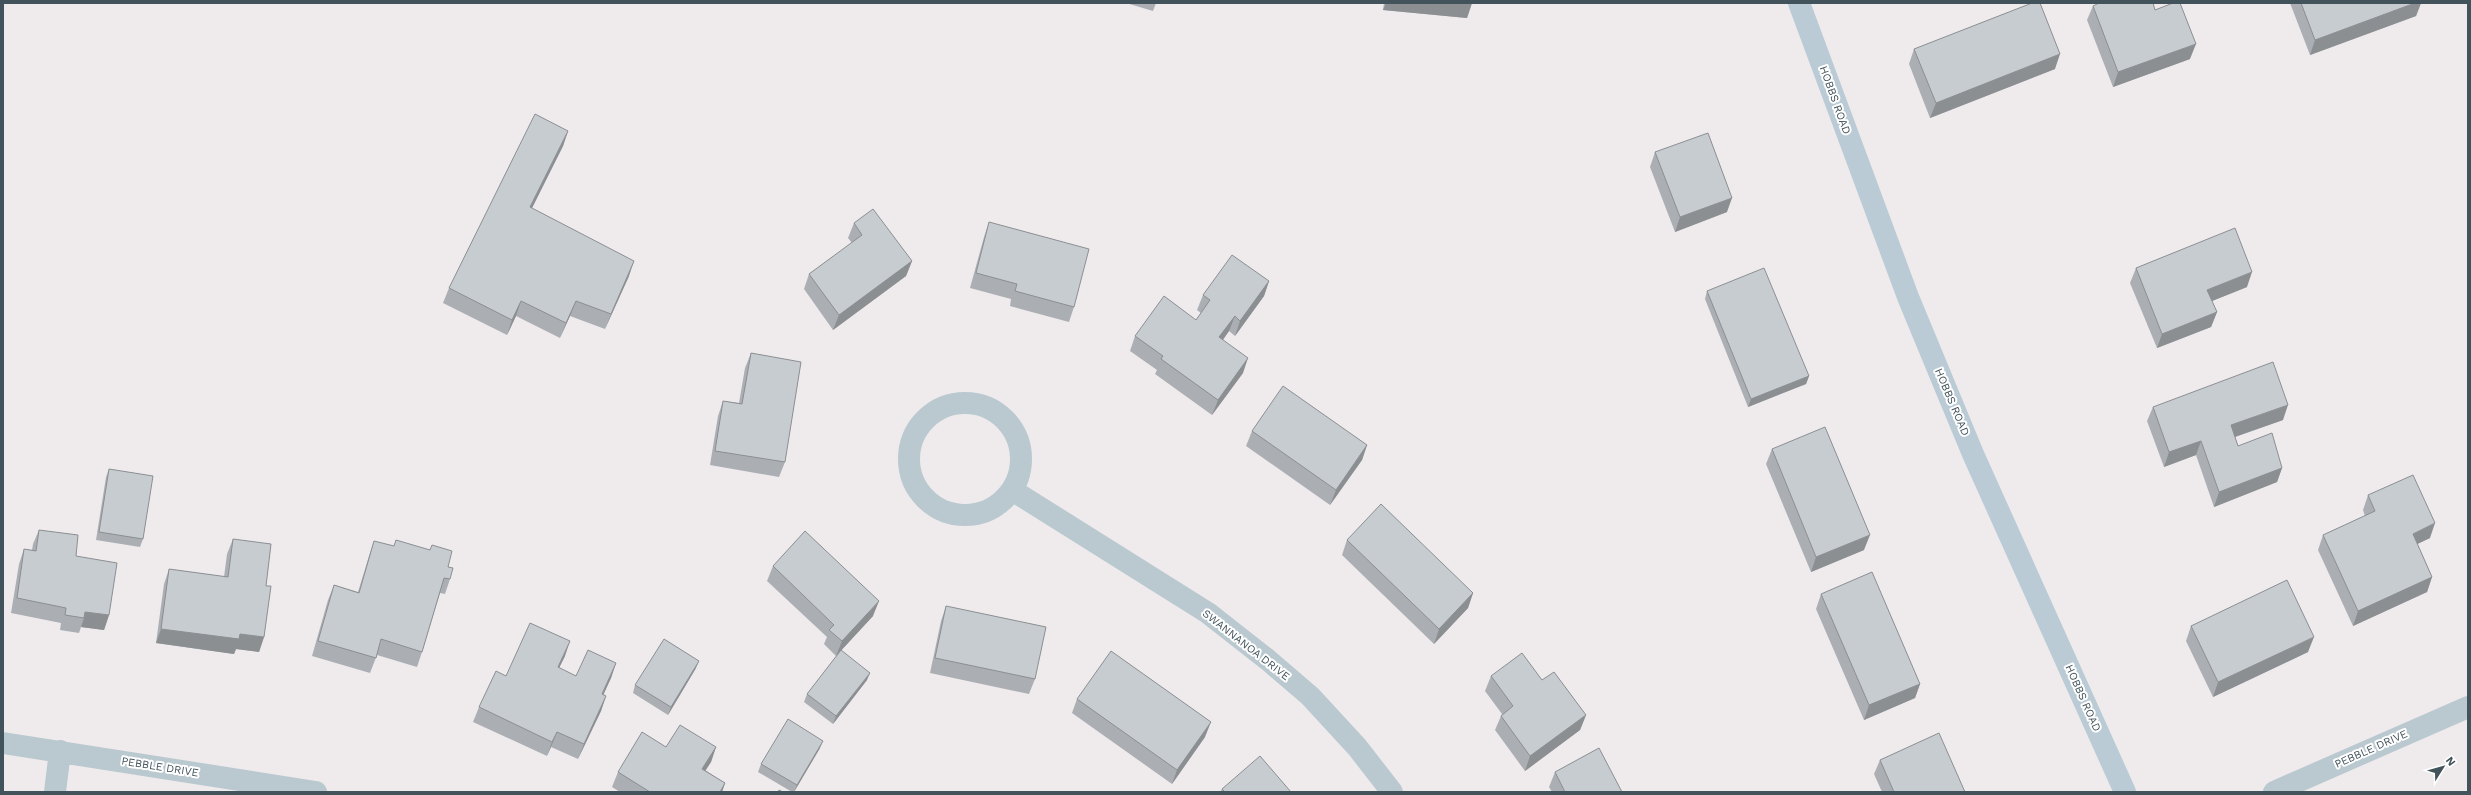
<svg xmlns="http://www.w3.org/2000/svg" width="2471" height="795" viewBox="0 0 2471 795" font-family="'Work Sans',sans-serif">
<rect width="100%" height="100%" fill="#efebec"/>
<g fill="none" stroke-linecap="round" stroke-linejoin="round">
<!-- street -->
<path stroke="#bac9d0" stroke-width="22" d="M909 459a56 56 0 1 1 112 0a56 56 0 1 1-112 0Z
M1012,490L1208,613L1268,660L1310,696L1357,747L1392,792
M3,743L316,792
M55,792L60,751
M2274,792L2468,707"/>
<!-- secondary -->
<path stroke="#bacbd6" stroke-width="22" d="M1799,3L1908,297L1973,454L2125,792"/>
</g>
<!-- wall -->
<path fill="#abafb4" d="M1126,3H1156L1153,11Z
M1384,3H1472L1467,18L1383,10Z
M2290,3H2421L2416,16L2310,55Z
M2093,6L2155,10L2190,59L2113,87L2087,20Z
M1914,49L2055,69L1930,118L1909,64Z
M568,131L563,146L532,208L629,276L605,329L570,316L560,338L516,316L507,335L443,303L449,288Z
M1655,152L1727,212L1675,232L1650,167Z
M989,222L1074,307L1069,322L1010,306L1011,299L970,288L984,237Z
M854,223L912,261L906,276L833,330L804,289L809,274L852,243L848,238Z
M2136,268L2247,287L2212,301L2217,312L2211,327L2157,348L2130,283Z
M1269,281L1264,296L1235,336L1229,331L1223,340L1243,373L1212,415L1155,374L1157,370L1130,351L1135,336L1196,320L1201,313L1197,310L1203,295Z
M1707,291L1809,376L1806,384L1748,407L1705,299Z
M751,353L785,462L779,477L710,465L718,416L723,401L739,403L745,368Z
M2153,407L2283,420L2235,437L2238,446L2282,468L2277,482L2214,507L2196,455L2164,467L2147,421Z
M1252,431L1367,445L1362,460L1330,505L1246,446Z
M1772,449L1864,550L1811,572L1766,464Z
M109,469L143,539L140,547L96,540L106,477Z
M2368,495L2430,538L2417,544L2432,577L2427,592L2353,626L2318,550L2323,535L2365,516L2363,510Z
M39,530L76,556L109,615L104,630L81,627L79,633L60,630L61,623L11,613L19,564L24,549L32,550L33,544Z
M233,539L266,586L264,637L259,652L236,649L234,654L156,643L164,584L169,569L224,577L227,554Z
M396,540L448,567L450,579L445,594L440,593L422,652L417,667L377,655L370,673L312,656L328,600L334,585L358,592L369,556L374,541L394,546Z
M1347,540L1473,593L1468,608L1434,644L1342,555Z
M773,566L873,616L836,656L824,644L827,637L767,581Z
M1821,594L1920,684L1915,698L1864,720L1816,609Z
M946,606L1035,679L1029,694L930,673L941,621Z
M2191,626L2308,652L2213,697L2186,641Z
M565,656L559,668L576,676L616,663L611,678L603,694L606,696L601,711L578,759L551,747L547,756L473,722L479,707L506,676Z
M696,668L668,715L633,693L635,685Z
M1491,676L1542,680L1586,715L1580,730L1525,771L1495,730L1501,716L1502,714L1485,691Z
M867,680L833,724L804,702L807,694Z
M1077,699L1205,737L1172,784L1072,713Z
M666,747H716L711,762L705,770L725,783L722,792H620L612,787L618,772Z
M820,748L794,792H792L758,772L761,764Z
M1880,760L1965,792H1882L1874,774Z
M1555,772L1622,792H1552L1549,787Z
M1222,789L1291,792H1220Z"/>
<!-- shaded-wall -->
<path fill="#8b8f92" d="M1386,3H1472L1467,18L1383,10Z
M2415,3H2421L2416,16L2310,55L2315,40Z
M2196,44L2190,59L2113,87L2118,72Z
M2060,54L2055,69L1930,118L1936,103Z
M568,131L563,146L525,222L530,207Z
M1732,198L1727,212L1675,232L1680,217Z
M634,261L629,276L605,329L611,314Z
M912,261L906,276L833,330L839,315Z
M2252,272L2247,287L2202,305L2207,290Z
M1269,281L1264,296L1235,336L1240,321Z
M521,301L516,316L507,335L512,320Z
M576,301L570,316L560,338L566,323Z
M2217,312L2211,327L2157,348L2162,334Z
M1235,316L1229,331L1214,352L1219,337Z
M1248,358L1243,373L1212,415L1218,400Z
M1809,376L1806,384L1748,407L1751,399Z
M2288,405L2283,420L2226,440L2231,425Z
M2201,441L2196,455L2164,467L2169,452Z
M1367,445L1362,460L1330,505L1336,490Z
M2282,468L2277,482L2214,507L2219,492Z
M2435,523L2430,538L2407,549L2413,534Z
M1870,535L1864,550L1811,572L1816,557Z
M2432,577L2427,592L2353,626L2358,611Z
M1473,593L1468,608L1434,644L1439,629Z
M879,601L873,616L836,656L842,641Z
M85,612L109,615L104,630L81,627L84,618Z
M161,629L240,634L264,637L259,652L236,649L234,654L156,643Z
M2314,637L2308,652L2213,697L2218,682Z
M570,641L565,656L552,682L558,667Z
M699,661L696,668L668,715L671,707Z
M616,663L611,678L597,709L602,694Z
M870,673L867,680L833,724L836,716Z
M1920,684L1915,698L1864,720L1869,705Z
M606,696L601,711L578,759L584,744Z
M1586,715L1580,730L1525,771L1530,756Z
M1211,722L1205,737L1172,784L1177,770Z
M557,732L551,747L547,756L552,742Z
M823,741L820,748L794,792L797,785Z
M716,747L711,762L697,784L702,769Z
M725,783L722,792H720Z"/>
<!-- building -->
<path fill="#c7ccd1" stroke="#8b8f92" d="M2032,3H2040L2060,54L1936,103L1914,49Z
M2099,3H2153L2155,10L2173,3H2180L2196,44L2118,72L2093,6Z
M2301,3H2415L2315,40Z
M535,114L568,131L530,207L634,261L611,314L576,301L566,323L521,301L512,320L449,288Z
M1708,133L1732,198L1680,217L1655,152Z
M873,209L912,261L839,315L809,274L862,235L854,223Z
M989,222L1089,249L1074,307L1015,291L1017,284L976,273Z
M2235,228L2252,272L2207,290L2217,312L2162,334L2136,268Z
M1232,255L1269,281L1240,321L1235,316L1219,337L1248,358L1218,400L1161,359L1163,356L1135,336L1164,296L1196,320L1210,300L1203,295Z
M1764,268L1809,376L1751,399L1707,291Z
M751,353L801,362L785,462L715,451L723,401L742,404Z
M2273,362L2288,405L2231,425L2238,446L2272,433L2282,468L2219,492L2201,441L2169,452L2153,407Z
M1283,386L1367,445L1336,490L1252,431Z
M1825,427L1870,535L1816,557L1772,449Z
M109,469L153,476L143,539L99,532Z
M2413,475L2435,523L2413,534L2432,577L2358,611L2323,535L2375,511L2368,495Z
M1381,504L1473,593L1439,629L1347,540Z
M39,530L78,535L76,556L117,563L109,615L85,612L84,618L65,615L66,608L17,598L24,549L36,551Z
M805,531L879,601L842,641L829,630L834,625L773,566Z
M233,539L271,544L266,586H271L264,637L240,634L239,639L161,629L169,569L228,577Z
M396,540L430,550L432,545L452,551L448,567L453,568L450,579L444,578L422,652L381,639L376,658L318,641L334,585L359,593L374,541L394,546Z
M1872,572L1920,684L1869,705L1821,594Z
M2287,580L2314,637L2218,682L2191,626Z
M946,606L1046,627L1035,679L935,658Z
M530,623L570,641L558,667L576,676L588,650L616,663L602,694L606,696L584,744L557,732L552,742L479,707L496,671L506,676Z
M664,639L699,661L671,707L635,685Z
M841,650L870,673L836,716L807,694Z
M1111,651L1211,722L1177,770L1077,699Z
M1522,653L1542,680L1554,672L1586,715L1530,756L1501,716L1513,706L1491,676Z
M788,719L823,741L797,785L761,764Z
M680,725L716,747L702,769L725,783L720,792H650L618,772L642,732L666,747Z
M1939,733L1965,792H1894L1880,760Z
M1599,748L1622,792H1565L1555,772Z
M1260,756L1291,792H1225L1222,789Z
M779,790L783,792H778Z"/>
<g text-anchor="middle" dominant-baseline="central" stroke-width="4" stroke-linejoin="round" paint-order="stroke">
<!-- street labels -->
<g font-size="11" fill="#42535b" stroke="#fff">
<text transform="translate(1835 100) rotate(70)">HOBBS ROAD</text>
<text transform="translate(1952 402) rotate(67)">HOBBS ROAD</text>
<text transform="translate(1246 645) rotate(38)">SWANNANOA DRIVE</text>
<text transform="translate(2083 698) rotate(66)">HOBBS ROAD</text>
<text transform="translate(2371 749) rotate(-24)">PEBBLE DRIVE</text>
<text transform="translate(160 767) rotate(9)">PEBBLE DRIVE</text>
</g>
</g>
<!-- border -->
<rect width="2471" height="795" fill="none" stroke="#42535b" stroke-width="8"/>
<!-- north arrow -->
<g transform="translate(2443 767) rotate(53)" stroke="#ffffff" stroke-width="3" paint-order="stroke">
<path d="M0-3L7 15L0 10L-7 15Z" fill="#42535b"/>
<text y="-6" font-size="11" font-weight="bold" text-anchor="middle" fill="#42535b">N</text>
</g>
</svg>
